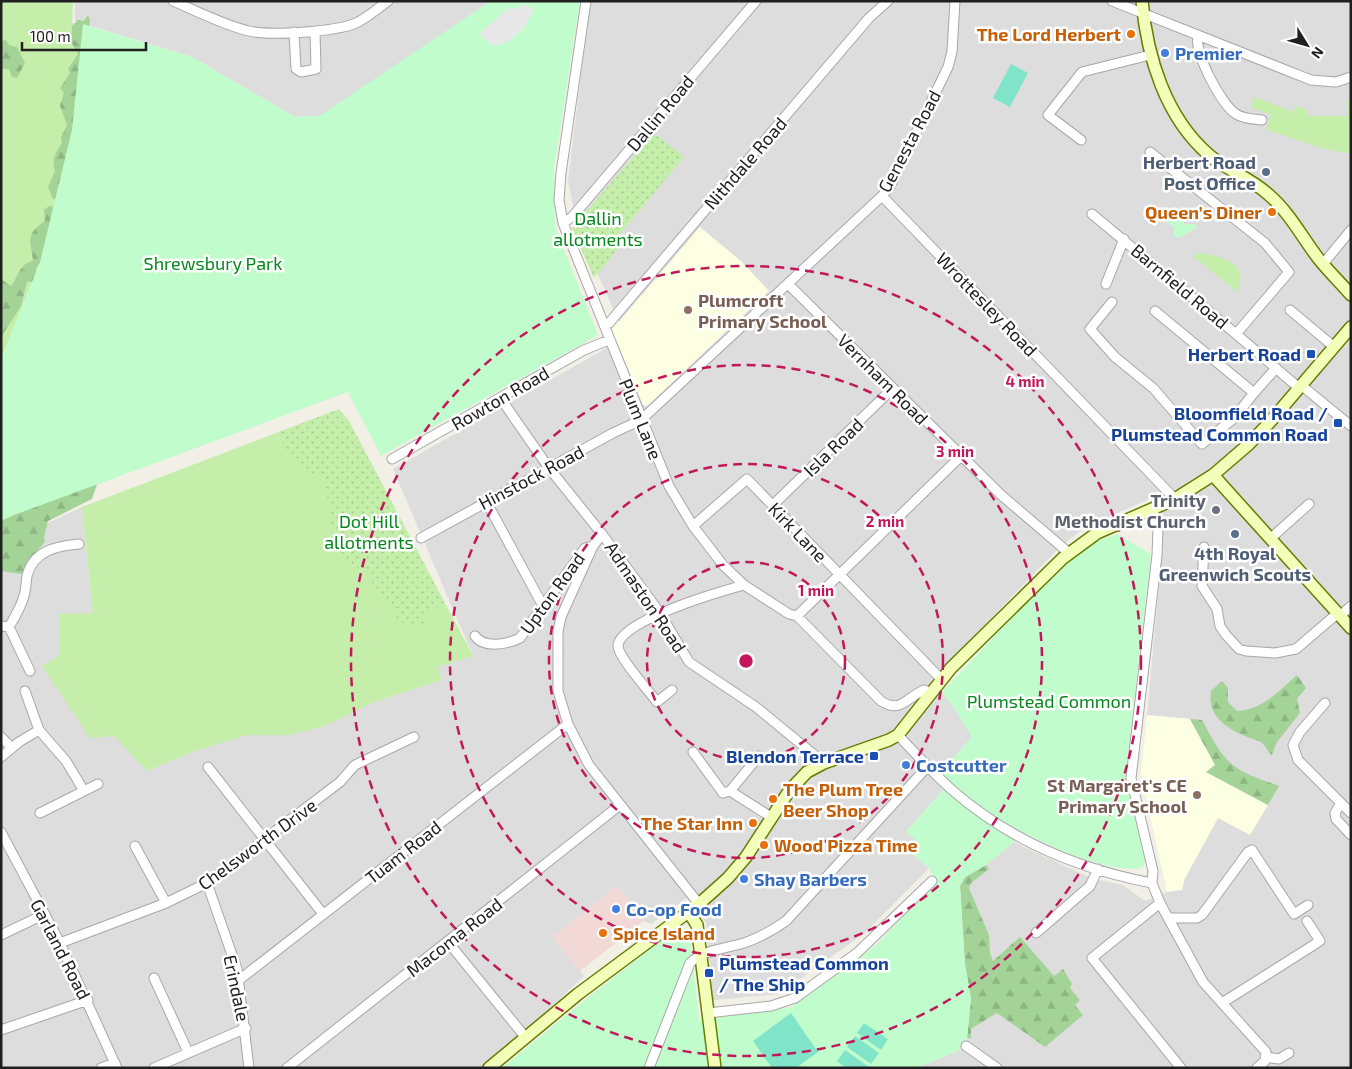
<svg xmlns="http://www.w3.org/2000/svg" width="1352" height="1069" viewBox="0 0 1352 1069" font-family="'Exo 2',sans-serif">
<defs>
<pattern id="forest-firs" width="22" height="20" patternUnits="userSpaceOnUse" patternTransform="scale(1.25)"><rect width="22" height="20" fill="#a4d398"/><path d="M5 1l3.5 6h-7zM16 11l3.5 6h-7z" fill="#8db583"/></pattern>
<pattern id="garden-dots" width="8" height="8" patternUnits="userSpaceOnUse" patternTransform="scale(1.25)"><rect width="8" height="8" fill="#c4eea9"/><path d="M2 2h.1M6 6h.1" fill="none" stroke="#a8cc91" stroke-width="1.8" stroke-linecap="round"/></pattern>
</defs>
<rect width="100%" height="100%" fill="#f1efe6"/>
<!-- residential -->
<path fill="#dedddd" d="M75,1H491L320,116L295,117L192,57L75,21Z
M590,1H1351V1068H917L962,1049L967,1038H971V1029L997,1013L1045,1047L1075,1005L1063,969L1054,976L1020,938L993,961L990,953L989,935L969,888L970,883L989,869L986,865L1014,842L1091,878L1123,885L1145,901L1167,892L1182,890L1184,880L1218,818L1208,774L1190,719L1147,715L1162,553V513L1154,497L1085,527L1060,547L931,680L943,691L941,693L949,700L972,737L934,780L943,790L906,832L919,842L910,852L929,868L866,932L779,994L713,1000L706,923L688,897L651,924L644,921L617,886L553,937L584,976L516,1040L480,1068H1V545L82,507L93,613L60,655L42,666L123,743L147,771L192,752L247,735H290L325,726L374,702L442,680L436,667L473,656L393,469L626,337L578,230L568,181Z"/>
<!-- commercial -->
<path fill="#f3d9d5" d="M617,886L644,921L580,971L553,937Z"/>
<!-- education -->
<path fill="#fcffe1" d="M700,227L742,262L769,291L647,406L643,405L612,330Z
M1147,715L1190,719L1216,765L1206,772L1268,805L1250,835L1218,818L1184,880L1182,890L1167,892L1143,784L1141,774Z"/>
<!-- grass -->
<path fill="#c4eea9" d="M1,1H73L72,23L82,27L72,130L40,262L1,359Z
M1255,97L1293,112L1296,106L1307,110V116H1347V97L1351,103V154L1321,148L1266,129L1271,115L1251,107Z
M1197,253C1219,255 1251,262 1237,292L1194,257Z
M339,409L349,421L473,656L437,667L442,680L374,702L325,726L290,735H247L192,752L147,771L114,736L90,738L42,666L60,655L59,614L93,613L82,507Z"/>
<!-- forest -->
<path fill="url(#forest-firs)" d="M88,15L90,20L86,63L59,199H53L48,187L55,171C51,161 56,151 62,143L61,137L67,125L60,106L64,93L60,88L70,73L68,69L78,54L71,42L72,26L78,20L84,21Z
M6,40L9,45L17,47L25,63L17,78L12,77L9,69H1V41Z
M49,206L56,207L43,262C34,267 36,272 36,281L27,282L21,306L1,337V279L11,286C19,276 19,264 33,261C31,241 24,235 45,221L44,210Z
M1,477L99,479L92,499L48,521L44,537L45,542L28,561L21,574L1,571Z
M1297,675L1306,688L1297,699L1300,713L1277,742L1272,755C1267,752 1267,747 1262,743C1258,740 1252,739 1247,737C1227,728 1207,717 1211,691L1222,681L1228,688V702L1237,711C1261,711 1280,690 1297,675Z
M1190,719L1202,720C1226,765 1230,769 1279,786L1268,805L1206,772L1215,765Z
M986,865L989,869L971,883L969,888L989,935L990,953L993,961L1020,937L1054,976L1063,969L1072,984L1070,988L1080,1000L1075,1005L1083,1015L1045,1047L997,1013L971,1029V1038H967L971,998L965,965L960,886L965,877Z"/>
<!-- park -->
<path fill="#c1fdcc" d="M491,1H580L554,168L555,227L598,335L381,456L348,392L14,515L1,521V359L40,262L72,130L83,24L192,57L295,117L319,116Z
M1175,208L1179,211L1184,224H1194L1197,227L1179,238L1174,236V227L1167,223V214L1173,216Z
M1117,534L1151,554L1125,778L1145,861L1143,866L1138,869C1098,869 1059,850 1025,833L986,865L965,877L960,886L965,965L971,998L967,1038L962,1049L917,1068H502L586,999L675,930L683,927L689,931L699,1020L792,1007L875,946L936,882L929,868L910,852L919,842L906,832L943,790L934,781L972,737L949,700L941,693L1024,605L1075,557L1095,542Z"/>
<!-- garden -->
<path fill="url(#garden-dots)" d="M654,133L684,157L613,242L619,247L594,278L572,228Z
M339,409L349,421L444,602L422,618L425,626L419,628L413,624L399,622C394,614 390,602 384,596C374,588 372,586 371,572C324,564 333,507 323,474L305,473L288,456L279,432Z"/>
<!-- pitch -->
<path fill="#80e5c8" d="M1011,64L1028,73L1010,107L993,98Z
M791,1013L818,1052L796,1068H772L753,1041Z
M864,1023L888,1039L881,1050L857,1033Z
M855,1036L879,1053L871,1064L847,1047Z
M845,1050L869,1067L868,1068H846L837,1061Z"/>
<!-- parking -->
<path fill="#e8e8e8" d="M524,4L534,9L525,27L510,41L495,46L483,38L480,33L509,8L517,9Z"/>
<g fill="none" stroke-linecap="round" stroke-linejoin="round">
<defs>
<path id="street" d="M173,1C197,11 223,25 249,31C271,36 335,32 356,23C367,18 378,8 388,1
M586,1L561,173L559,200L563,223L669,486L693,526L723,565L744,585L789,614L797,616L881,701C901,714 907,697 924,690L930,692
M1112,1L1311,80L1336,82L1351,77
M294,32L296,69L301,72L316,69L315,31
M1198,36C1194,53 1221,104 1236,114C1244,119 1253,119 1262,120
M1081,140L1048,115L1082,72L1150,55
M1150,152L1265,243L1289,272L1236,334L1299,388
M882,196L1175,499
M1092,214L1236,334
M563,223L572,217L756,1
M1323,264L1351,230
M788,284L1000,494L1069,553
M1106,284L1124,239
M1112,302L1090,329L1115,357L1153,388L1202,444L1233,419L1254,393
M1290,310L1333,346
M1155,311L1254,393L1276,368
M604,325L609,323L869,18L888,1
M1301,385L1351,426
M501,399L549,468L602,534L660,613L689,662L756,707L824,763
M392,459L584,350L609,340
M486,501L543,606
M773,505L893,388
M1153,509L1158,529L1157,555L1131,778L1153,871L1152,883L1160,903L1203,982L1266,1052L1265,1061L1257,1068
M693,526L747,479L941,679
M602,534L593,546L561,617L558,631V691L568,724L589,765L699,904
M421,538L613,433L641,420L882,196L890,186L948,67L952,52L955,1
M1270,539L1309,504
M1204,547L1202,586L1217,609L1220,626L1226,635L1239,649L1246,651L1275,653L1296,649L1338,613
M797,616L961,456
M1340,616L1351,606
M1,626L9,627C15,617 21,607 24,596C26,589 26,583 27,576C33,551 56,546 79,544
M9,627L30,671
M475,636C484,649 508,644 520,638L585,548L593,546
M672,690L657,702C649,691 617,656 618,645C621,620 722,591 744,585
M25,691L39,730
M1325,703L1300,732L1293,745L1298,760L1351,813
M898,735C915,753 933,773 952,790C1008,839 1078,869 1152,883
M1,737L12,748
M693,752L723,793L730,791L771,817
M1,757L19,742L39,730L66,761L84,791
M208,767L323,914
M730,791L759,756
M1341,803L1335,813L1336,819L1351,835
M40,813L98,784
M1,832L60,943L117,1068
M135,846L166,903
M207,883L237,969L249,1068
M1160,903L1092,958L1181,1068
M1168,918H1197L1202,915L1248,852L1252,850L1294,914L1308,905
M1036,933L1090,886L1098,869
M1,935L45,914
M448,942L526,1038
M60,943L166,903L207,883L340,782L355,765L414,737
M154,978L188,1052
M239,980L568,724
M1222,1003L1320,941L1307,921
M708,1013L771,1006L795,998L857,953L932,881
M1,1030L88,1000
M966,1046L997,1068
M1266,1057L1279,1059L1289,1053
M101,1068L115,1063
M154,1068L246,1028
M287,1068L620,805
M649,1068L690,963C705,949 724,949 744,943C759,938 773,930 786,921L928,766"/>
<path id="secondary" d="M1142,1C1147,56 1165,117 1209,155C1227,170 1251,178 1269,195C1289,212 1302,237 1318,258C1328,271 1340,282 1351,295
M1213,475L1351,628
M688,911L697,925L715,1068
M489,1068L578,994L699,904L728,878L746,857L789,791L807,772L824,763L889,740L898,735L951,668L1063,558L1097,533L1175,499L1213,475L1249,444L1270,422L1351,327"/>
</defs>
<!-- street casing -->
<use href="#street" stroke="#a7a7a7" stroke-width="11"/>
<!-- secondary casing -->
<use href="#secondary" stroke="#657e00" stroke-width="14"/>
<!-- street -->
<use href="#street" stroke="#fff" stroke-width="9"/>
<!-- secondary -->
<use href="#secondary" stroke="#f3feb8" stroke-width="11"/>
</g>
<!-- distance rings -->
<g fill="none" stroke="#c2185b" stroke-width="2.5" stroke-dasharray="9 6">
<circle cx="746" cy="661" r="99"/>
<circle cx="746" cy="661" r="197"/>
<circle cx="746" cy="661" r="296"/>
<circle cx="746" cy="661" r="395"/>
</g>
<!-- markers -->
<g fill="#e8710a" stroke="#fff" stroke-width="2">
<circle cx="1131" cy="34" r="5"/>
<circle cx="1272" cy="212" r="5"/>
<circle cx="773" cy="799" r="5"/>
<circle cx="753" cy="823" r="5"/>
<circle cx="764" cy="845" r="5"/>
<circle cx="603" cy="933" r="5"/>
</g>
<g fill="#3f7fe0" stroke="#fff" stroke-width="2">
<circle cx="1165" cy="53" r="5"/>
<circle cx="906" cy="765" r="5"/>
<circle cx="744" cy="879" r="5"/>
<circle cx="616" cy="909" r="5"/>
</g>
<g fill="#5c6f8a" stroke="#fff" stroke-width="2">
<circle cx="1266" cy="172" r="5"/>
<circle cx="1235" cy="534" r="5"/>
</g>
<g fill="#8d6e63" stroke="#fff" stroke-width="2">
<circle cx="688" cy="310" r="5"/>
<circle cx="1197" cy="795" r="5"/>
</g>
<g fill="#1a4fb4" stroke="#fff" stroke-width="2">
<rect x="1306" y="349" width="10" height="10" rx="2.5"/>
<rect x="1333" y="418" width="10" height="10" rx="2.5"/>
<rect x="869" y="751" width="10" height="10" rx="2.5"/>
<rect x="704" y="968" width="10" height="10" rx="2.5"/>
</g>
<circle fill="#6b7280" stroke="#fff" stroke-width="2" cx="1216" cy="510" r="5"/>
<g text-anchor="middle" dominant-baseline="central" stroke-width="5" stroke-linejoin="round" paint-order="stroke">
<!-- food labels -->
<g font-size="18" font-weight="bold" fill="#c56008" stroke="#fff" text-anchor="end">
<text x="1121" y="34">The Lord Herbert</text>
<text x="1262" y="212">Queen’s Diner</text>
<text x="783" y="789" text-anchor="start">The Plum Tree<tspan x="783" dy="21">Beer Shop</tspan></text>
<text x="743" y="823">The Star Inn</text>
<text x="774" y="845" text-anchor="start">Wood Pizza Time</text>
<text x="613" y="933" text-anchor="start">Spice Island</text>
</g>
<!-- shop labels -->
<g font-size="18" font-weight="bold" fill="#366cbe" stroke="#fff" text-anchor="start">
<text x="1175" y="53">Premier</text>
<text x="916" y="765">Costcutter</text>
<text x="754" y="879">Shay Barbers</text>
<text x="626" y="909">Co-op Food</text>
</g>
<!-- street labels -->
<g font-size="18" fill="#202020" stroke="#fff">
<text transform="translate(660 113) rotate(-50)">Dallin Road</text>
<text transform="translate(909 141) rotate(-62)">Genesta Road</text>
<text transform="translate(745 163) rotate(-49)">Nithdale Road</text>
<text transform="translate(1180 286) rotate(40)">Barnfield Road</text>
<text transform="translate(987 304) rotate(46)">Wrottesley Road</text>
<text transform="translate(883 379) rotate(45)">Vernham Road</text>
<text transform="translate(500 398) rotate(-30)">Rowton Road</text>
<text transform="translate(641 419) rotate(68)">Plum Lane</text>
<text transform="translate(833 447) rotate(-44)">Isla Road</text>
<text transform="translate(531 477) rotate(-28)">Hinstock Road</text>
<text transform="translate(798 532) rotate(46)">Kirk Lane</text>
<text transform="translate(552 593) rotate(-54)">Upton Road</text>
<text transform="translate(646 597) rotate(56)">Admaston Road</text>
<text transform="translate(257 844) rotate(-36)">Chelsworth Drive</text>
<text transform="translate(403 852) rotate(-38)">Tuam Road</text>
<text transform="translate(454 937) rotate(-38)">Macoma Road</text>
<text transform="translate(61 949) rotate(63)">Garland Road</text>
<text transform="translate(237 988) rotate(78)">Erindale</text>
</g>
<!-- service labels -->
<g font-size="18" font-weight="bold" fill="#4e5e75" stroke="#fff" text-anchor="end">
<text x="1256" y="162">Herbert Road<tspan x="1256" dy="21">Post Office</tspan></text>
<text x="1235" y="553" text-anchor="middle">4th Royal<tspan x="1235" dy="21">Greenwich Scouts</tspan></text>
</g>
<!-- park labels -->
<g font-size="18" fill="#04881c" stroke="#fff">
<text x="598" y="218">Dallin<tspan x="598" dy="21">allotments</tspan></text>
<text x="213" y="263">Shrewsbury Park</text>
<text x="369" y="521">Dot Hill<tspan x="369" dy="21">allotments</tspan></text>
<text x="1049" y="701">Plumstead Common</text>
</g>
<!-- education labels -->
<g font-size="18" font-weight="bold" fill="#785e54" stroke="#fff" text-anchor="start">
<text x="698" y="300">Plumcroft<tspan x="698" dy="21">Primary School</tspan></text>
<text x="1187" y="785" text-anchor="end">St Margaret's CE<tspan x="1187" dy="21">Primary School</tspan></text>
</g>
<!-- transit labels -->
<g font-size="18" font-weight="bold" fill="#164399" stroke="#fff" text-anchor="end">
<text x="1301" y="354">Herbert Road</text>
<text x="1328" y="413">Bloomfield Road /<tspan x="1328" dy="21">Plumstead Common Road</tspan></text>
<text x="864" y="756">Blendon Terrace</text>
<text x="719" y="963" text-anchor="start">Plumstead Common<tspan x="719" dy="21">/ The Ship</tspan></text>
</g>
<!-- worship labels -->
<g font-size="18" font-weight="bold" fill="#5b616d" stroke="#fff" text-anchor="end">
<text x="1206" y="500">Trinity<tspan x="1206" dy="21">Methodist Church</tspan></text>
</g>
</g>
<circle cx="746" cy="661" r="8" fill="#c2185b" stroke="#fff" stroke-width="2.5"/>
<g font-size="15" text-anchor="middle" font-weight="bold" fill="#c2185b" stroke="#fff" stroke-width="5" stroke-linejoin="round" paint-order="stroke">
<text x="1025" y="387">4 min</text>
<text x="955" y="457">3 min</text>
<text x="885" y="527">2 min</text>
<text x="816" y="596">1 min</text>
</g>
<!-- border -->
<rect width="1352" height="1069" fill="none" stroke="#202020" stroke-width="5"/>
<!-- north arrow -->
<g transform="translate(1307 45) rotate(127)" stroke="#ffffff" stroke-width="4" paint-order="stroke">
<path d="M0-4L9 19L0 12L-9 19Z" fill="#202020"/>
<text y="-8" font-size="14" font-weight="bold" text-anchor="middle" fill="#202020">N</text>
</g>
<!-- scale -->
<path d="M22 42v8h124v-8" fill="none" stroke="#202020" stroke-width="2.5"/>
<text x="30" y="42" font-size="15" fill="#202020" stroke="#ffffff" stroke-width="4" paint-order="stroke">100 m</text>
</svg>
